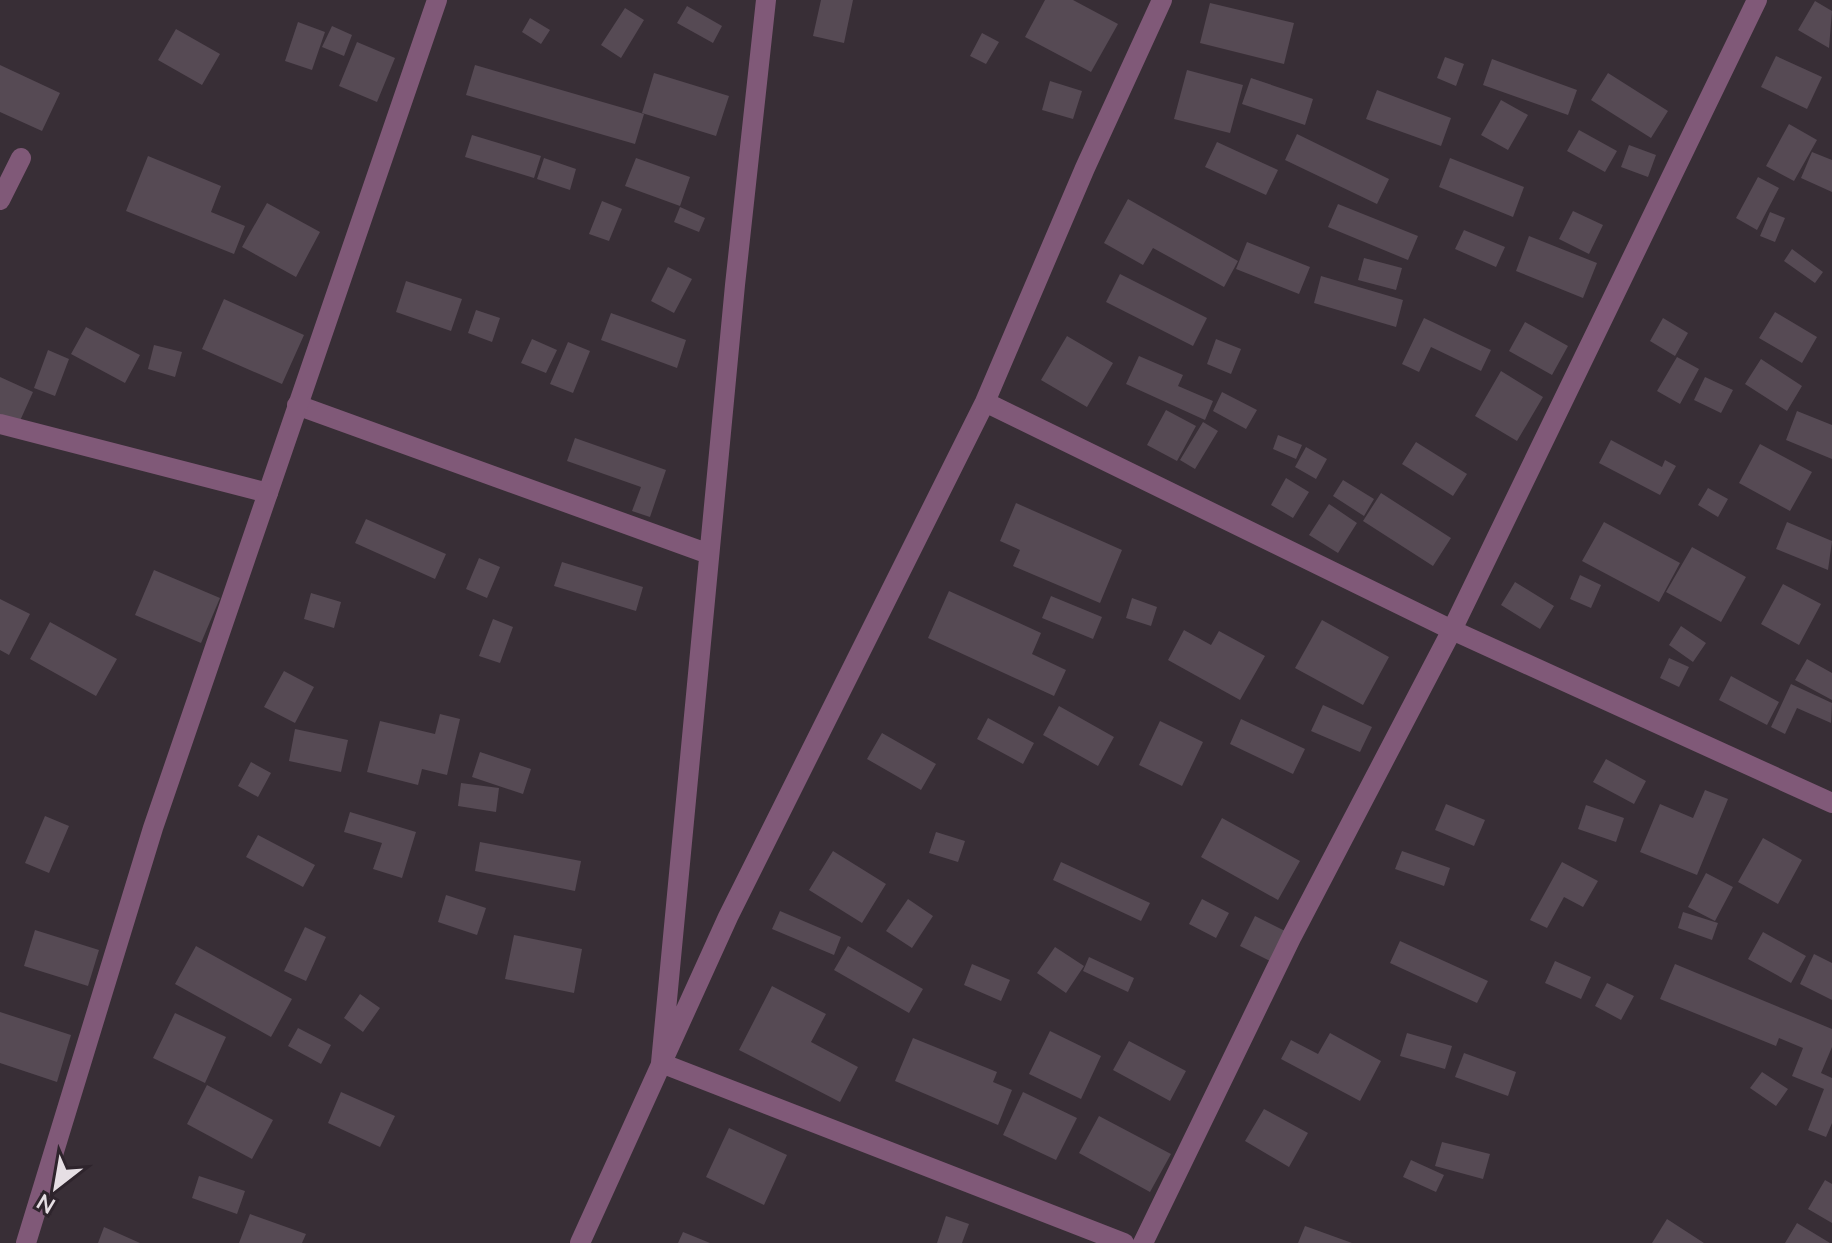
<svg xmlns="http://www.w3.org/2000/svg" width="1832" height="1243" viewBox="0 0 1832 1243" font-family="Mulish,sans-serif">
<rect width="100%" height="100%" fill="#382e36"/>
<!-- building -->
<path fill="#564a54" d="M821,0H853L844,43L813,36Z
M1045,0H1073L1118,24L1091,72L1025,37Z
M1815,1L1832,11L1829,48L1798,30Z
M1210,3L1294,23L1284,64L1200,43Z
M687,6L722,26L713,43L677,23Z
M625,8L644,20L621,58L601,45Z
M530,18L550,30L541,44L522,32Z
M298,22L325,32L312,70L285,61Z
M332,26L352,35L344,56L322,47Z
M176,29L220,54L202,85L158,60Z
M982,33L999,42L986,64L970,56Z
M357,42L395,58L377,102L339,86Z
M1776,56L1822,77L1807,109L1761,87Z
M1445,57L1464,64L1456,86L1437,78Z
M1492,59L1577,90L1568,115L1483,85Z
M0,65L60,93L42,131L0,112Z
M475,65L644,114L635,144L466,95Z
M1187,70L1243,85L1230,133L1174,119Z
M654,73L729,96L716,136L642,113Z
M1608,73L1668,111L1651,138L1591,100Z
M1251,78L1313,99L1305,125L1242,104Z
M1050,81L1082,91L1073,119L1042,110Z
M1377,90L1451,118L1441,146L1366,119Z
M1501,100L1528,115L1508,150L1481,135Z
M1789,124L1817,140L1794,181L1766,166Z
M1579,130L1617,151L1605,172L1567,151Z
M1297,134L1389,179L1377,204L1285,160Z
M472,135L541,156L534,178L465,157Z
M1217,142L1278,170L1266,195L1205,167Z
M1629,145L1656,155L1648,177L1621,167Z
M1812,152L1832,160V192L1801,178Z
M148,156L221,186L211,212L245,226L234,254L126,211Z
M544,158L576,169L570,190L537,179Z
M636,158L690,177L680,206L625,186Z
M1450,158L1524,187L1513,217L1439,187Z
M1758,177L1779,188L1757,230L1736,218Z
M1128,199L1238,261L1224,287L1153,248L1143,265L1104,243Z
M602,201L622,209L609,241L589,234Z
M267,203L320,232L296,277L242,247Z
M1338,204L1418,236L1408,260L1328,227Z
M680,207L705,218L699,232L674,222Z
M1573,211L1603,225L1589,254L1559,239Z
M1770,212L1785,218L1775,242L1760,236Z
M1464,230L1505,247L1496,267L1455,249Z
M1529,236L1597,263L1583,298L1516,271Z
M1247,242L1310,267L1299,294L1236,269Z
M1792,249L1823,272L1815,283L1784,261Z
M1364,258L1402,268L1396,290L1358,280Z
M668,267L692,279L674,313L651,301Z
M1120,274L1207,318L1193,346L1106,302Z
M1321,276L1403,300L1396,327L1314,303Z
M406,281L462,299L451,331L396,312Z
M224,299L304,335L282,384L202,349Z
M476,310L500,318L492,342L468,333Z
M1775,312L1817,337L1802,363L1759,338Z
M611,313L686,340L677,368L601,340Z
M1424,318L1491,350L1481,371L1431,347L1419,372L1402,364Z
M1663,318L1688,333L1675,356L1650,341Z
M1525,322L1568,346L1552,375L1509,351Z
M86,327L140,355L125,383L71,354Z
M1067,336L1113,363L1087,407L1041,380Z
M532,339L557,350L546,373L521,363Z
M1216,339L1241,349L1231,374L1207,364Z
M568,342L590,351L573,393L550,384Z
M154,345L182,352L175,377L148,369Z
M48,350L69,359L55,396L34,388Z
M1139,356L1183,375L1178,386L1213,401L1205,420L1126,384Z
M1677,357L1699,369L1680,404L1657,391Z
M1761,359L1802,386L1787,411L1745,384Z
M1501,371L1543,397L1517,441L1475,416Z
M0,377L33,392L19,423L0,414Z
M1705,377L1733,390L1721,413L1694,400Z
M1222,392L1257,410L1246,429L1213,411Z
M1166,410L1196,426L1177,461L1147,445Z
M1797,411L1832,425V459L1786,440Z
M1203,422L1218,431L1195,469L1180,460Z
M1278,435L1302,445L1296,459L1273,449Z
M575,438L666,470L650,517L632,511L641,487L567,461Z
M1611,440L1662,467L1665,460L1676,466L1660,495L1599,463Z
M1416,442L1467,474L1453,496L1402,464Z
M1760,444L1812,472L1790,511L1739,483Z
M1306,447L1327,459L1316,479L1295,467Z
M1286,478L1309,492L1293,518L1271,505Z
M1343,480L1374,499L1364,516L1333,496Z
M1708,488L1728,499L1718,517L1698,505Z
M1381,493L1451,538L1433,566L1363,521Z
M1016,503L1122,550L1100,603L1013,566L1020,550L1000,541Z
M1329,504L1357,523L1338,553L1309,535Z
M366,519L446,554L435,579L355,543Z
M1604,522L1680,563L1659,602L1582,561Z
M1787,522L1832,541L1828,570L1776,549Z
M1692,547L1746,577L1721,622L1666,592Z
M479,558L500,567L487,598L466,589Z
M562,562L643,587L636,611L554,586Z
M154,570L220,598L201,643L135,615Z
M1580,575L1601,585L1591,608L1570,599Z
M1515,582L1554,606L1540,629L1501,605Z
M1783,584L1821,604L1799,645L1761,624Z
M949,591L1041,633L1032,654L1066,670L1054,696L928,638Z
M311,593L341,602L334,628L304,619Z
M1051,596L1102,617L1093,639L1042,618Z
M1132,598L1157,607L1151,626L1126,618Z
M0,599L30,614L9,655L0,650Z
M493,619L513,627L500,663L479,656Z
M1322,620L1389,657L1363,705L1295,668Z
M50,622L117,659L96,696L30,659Z
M1681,626L1706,643L1693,662L1669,645Z
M1184,630L1211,645L1219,631L1265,656L1240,700L1168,660Z
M1669,658L1689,667L1679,687L1660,678Z
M1807,659L1832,673V700L1795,680Z
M284,671L314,687L295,723L264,707Z
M1731,676L1779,702L1767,725L1719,700Z
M1791,684L1832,703L1831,723L1797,708L1785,734L1771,727Z
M1323,705L1372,727L1360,752L1311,731Z
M1059,706L1114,737L1098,766L1043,735Z
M440,714L460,719L447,775L422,769L418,785L367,772L380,721L435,734Z
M988,718L1034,743L1023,764L977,739Z
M1241,719L1305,749L1293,774L1230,744Z
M1160,721L1203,742L1182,786L1139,765Z
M295,729L348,740L341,772L289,761Z
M882,733L936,764L921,790L867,759Z
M480,752L531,769L523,794L472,777Z
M1606,759L1646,781L1634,804L1593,782Z
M251,762L271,773L258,797L238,786Z
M461,783L499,788L496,812L458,806Z
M1705,790L1728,799L1697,875L1640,852L1660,804L1693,818Z
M1446,804L1485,820L1474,846L1435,830Z
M1586,805L1624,818L1616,842L1578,829Z
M350,812L416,832L402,878L373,869L382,843L344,832Z
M45,816L69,826L49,873L25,863Z
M1222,818L1300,861L1278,900L1201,857Z
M936,832L965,841L958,862L929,853Z
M258,835L315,865L303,887L246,857Z
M1763,838L1802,860L1778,904L1738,882Z
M480,842L581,861L575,891L475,871Z
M833,851L886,884L862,923L809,890Z
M1402,851L1450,868L1444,886L1395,869Z
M1061,862L1150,903L1141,921L1053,880Z
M1562,862L1598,881L1583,907L1564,897L1547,928L1530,920Z
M1706,873L1733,887L1715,921L1688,907Z
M446,895L486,908L477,935L438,922Z
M908,899L933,916L912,948L886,931Z
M1202,899L1229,913L1216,938L1189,924Z
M780,911L841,937L834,955L772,929Z
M1683,912L1718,923L1712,940L1678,928Z
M1255,916L1289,933L1274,963L1240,946Z
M305,927L326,937L306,981L284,971Z
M35,930L99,950L88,986L24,966Z
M1763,932L1806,956L1791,983L1748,959Z
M514,935L582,949L574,993L505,979Z
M1400,941L1488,981L1477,1003L1390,963Z
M196,946L292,999L271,1037L175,984Z
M848,946L923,989L909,1013L834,970Z
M1055,947L1084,966L1066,993L1037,973Z
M1814,954L1832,963V1000L1800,984Z
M1089,957L1134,978L1128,992L1083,971Z
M1555,961L1591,977L1581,999L1545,983Z
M972,964L1010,980L1001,1001L964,985Z
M1675,964L1832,1029V1047L1821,1073L1832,1078V1123L1826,1137L1808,1130L1824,1089L1792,1076L1803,1048L1779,1038L1776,1046L1660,999Z
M1607,983L1634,996L1621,1020L1595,1006Z
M772,986L826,1014L811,1042L858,1067L840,1102L739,1050Z
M360,994L380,1008L363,1032L344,1018Z
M0,1012L71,1035L57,1082L0,1063Z
M175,1013L226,1037L205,1083L153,1058Z
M298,1028L331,1045L321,1064L288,1046Z
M1050,1031L1101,1056L1081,1099L1029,1074Z
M1330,1033L1381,1061L1360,1101L1281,1059L1291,1040L1318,1054Z
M1407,1033L1452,1046L1445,1069L1400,1056Z
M913,1038L997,1072L993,1082L1012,1090L998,1125L895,1081Z
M1129,1041L1186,1071L1170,1101L1113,1070Z
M1464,1053L1516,1072L1508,1096L1455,1077Z
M1762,1072L1788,1089L1776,1106L1750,1088Z
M207,1085L273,1120L252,1159L187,1124Z
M341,1092L395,1116L380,1147L328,1123Z
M1023,1092L1077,1118L1056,1160L1003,1135Z
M1264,1109L1308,1133L1289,1167L1245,1141Z
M1099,1116L1171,1154L1150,1192L1079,1153Z
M729,1128L787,1155L764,1205L706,1177Z
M1442,1142L1490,1154L1483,1179L1435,1166Z
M1411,1160L1444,1175L1436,1192L1403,1177Z
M199,1176L245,1191L237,1214L192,1198Z
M1825,1180L1832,1184V1223L1808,1209Z
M250,1214L306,1234L302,1243H239Z
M946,1216L969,1224L962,1243H937Z
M1667,1219L1704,1243H1652Z
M1797,1223L1830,1243H1785Z
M1305,1226L1352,1243H1298Z
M104,1227L140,1243H98Z
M683,1232L710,1243H678Z"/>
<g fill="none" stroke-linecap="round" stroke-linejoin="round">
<!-- minor -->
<path stroke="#805978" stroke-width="20" d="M766,0L735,285L661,1063L1124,1243
M0,200L21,158
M985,402L1452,630L1832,803
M297,405L709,554
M0,424L268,493
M580,1243L728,917L985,402L1085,168L1162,0
M1143,1243L1292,936L1452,630L1757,0"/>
<!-- tertiary -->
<path stroke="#805978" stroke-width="20" d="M26,1243L153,828L437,0"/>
</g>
<!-- north arrow -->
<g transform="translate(56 1187) rotate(211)" stroke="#2e242c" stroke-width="6" paint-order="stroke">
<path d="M0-6L14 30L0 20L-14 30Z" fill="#e6dfe4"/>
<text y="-12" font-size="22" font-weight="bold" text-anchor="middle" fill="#e6dfe4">N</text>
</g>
</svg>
